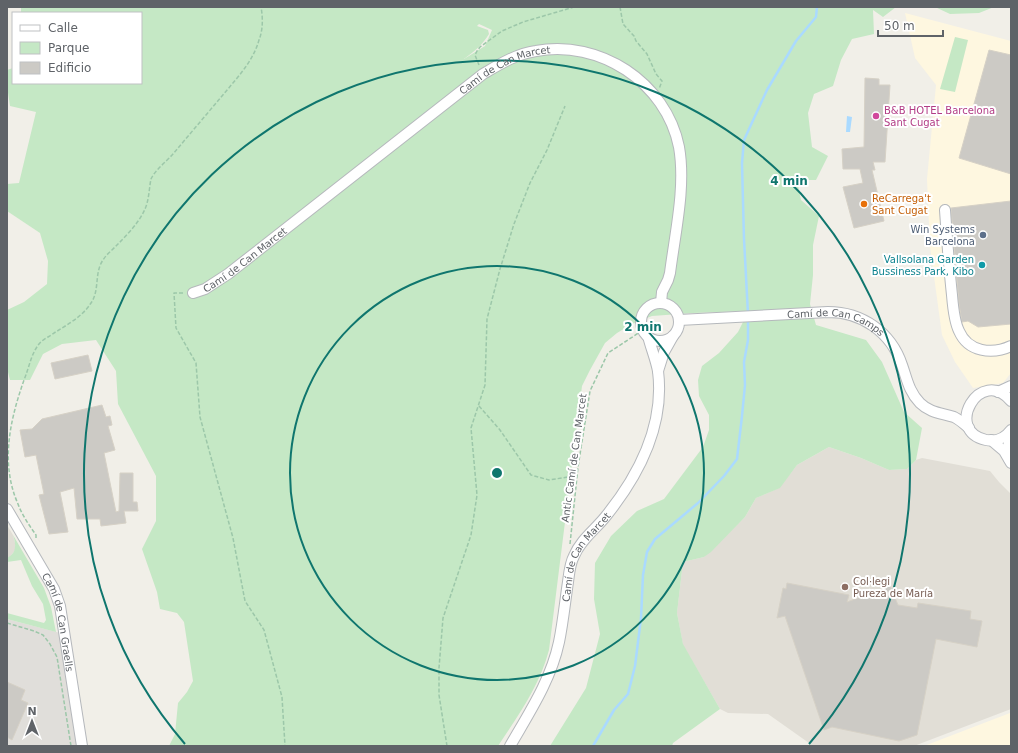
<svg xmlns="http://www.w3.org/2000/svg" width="1018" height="753" viewBox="0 0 1018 753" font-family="'DejaVu Sans',sans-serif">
<rect width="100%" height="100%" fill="#f1efe8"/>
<!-- commercial -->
<path fill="#fef7e0" d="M905,13L1011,41V373L1003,383L973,388L955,362L942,335L930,247L927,179L936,85L915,58Z
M1010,713L1011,746H924Z"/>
<!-- industrial -->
<path fill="#e0deda" d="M7,619L64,634L80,746H7Z"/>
<!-- education -->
<path fill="#e1ded6" d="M829,447L861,458L889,470L907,469L916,460L922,458L990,471L999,482L1011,494V709L914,746H810L809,743L768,714L728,713L720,709L683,645L677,613L683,562L704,557L745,517L756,498L779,488L797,465Z
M7,525L13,535L15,543V550L10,557L7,558Z"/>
<!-- green -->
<path fill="#c5e8c5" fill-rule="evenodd" d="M21,7H896L883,17L873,10L874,34L852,39L841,60L833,86L814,94L808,113L812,147L828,156L816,180H797L801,200L819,216L813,245V275L810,304L816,325L866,340L882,362L904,412L922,428L916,460L907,469L889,470L861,458L829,447L797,465L780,488L756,498L745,517L711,552L704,557L683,562L677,613L683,644L720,709L673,743L672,746H550L586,688L600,634L594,599L595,563L611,536L637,511L664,499L703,447L709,430V415L699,396L698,380L702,366L719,353L738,332L746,316V311L693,313L652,316L632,324L617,333L605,343L590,370L582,386L549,650C540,685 518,716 498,746H169L175,734L178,703L187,692L193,681L184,622L177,613L160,609L157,592L142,549L156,521V476L118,404L116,371L96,340L62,344L43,354L30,380H10L7,368V310L24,302L47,284L48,261L40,233L7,211V184L19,183L36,112L10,106L7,86V70L13,68V83H141V13H21ZM479,24L492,30L485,46L464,59C475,51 482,45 489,34L488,30L477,26Z
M935,7H994L979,13L950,14Z
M955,37L968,40L955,92L940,89Z
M13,535L44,588L51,607L56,632L7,619V613L44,623L46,620L43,604L32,586L21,560L7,562V558C17,553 16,544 13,535Z"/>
<!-- water -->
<path fill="#aadaff" d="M847,116L852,117L850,132H846Z"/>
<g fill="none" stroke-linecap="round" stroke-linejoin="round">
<!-- stream -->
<path stroke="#aadaff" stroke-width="2.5" d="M748,314L744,239L742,163L744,140L767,90L796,41L816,17L817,7
M593,746L614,710L628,694L635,666L641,618L643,575L647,552L655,539L698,503L724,476L737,459L742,416L745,385L744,362L748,340V319"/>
</g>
<!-- building -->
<path fill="#cccac5" stroke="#d6d1c6" d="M989,50L1011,55V174L959,158Z
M865,78L879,79V85H890L885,162H873L875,170H872L884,221L854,228L843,187L863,183L860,169H843L842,149L864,147Z
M1011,201V324L978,327L968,321L962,322L959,304L951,208Z
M88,355L92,371L55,379L51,363Z
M102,405L106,417L110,416L112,425L108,426L115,450L104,453L116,512L119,511L120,473H133V502H137L138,511H124L126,523L101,526L100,519H77L74,488L60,492L68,532L49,534L39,495L44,494L36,455L25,457L20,430L32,429L42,419Z
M787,583L849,595L847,602L890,586L898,605L917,608L918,603L971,611L970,619L982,621L977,647L936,639L917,735L899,741L832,727L824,730L785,616L777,618L783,588L786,589Z
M7,682L25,690L21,700L28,703L12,740L7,737Z"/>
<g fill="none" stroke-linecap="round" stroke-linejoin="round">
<defs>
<g id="minor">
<path d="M945,210C947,239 949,267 952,295C953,307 954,321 959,331C968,352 992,355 1011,346"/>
<path id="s1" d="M193,293L205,289L228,274L483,74C500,64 516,54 536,51C599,39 666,82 679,147C686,187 675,233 670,273L668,280L662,292L661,303"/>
<circle cx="660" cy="322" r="19"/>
<path id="s2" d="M679,320L828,312C862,312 891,332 902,365C907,379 909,392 920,403C930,413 942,413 954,417C960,420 964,424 969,428"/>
<path d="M658,371L664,352L673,336"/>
<path d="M998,392L1011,386"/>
<path d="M1011,401C980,365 943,431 986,440C996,442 1005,438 1011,430"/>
<path d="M991,440L1004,451L1011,463"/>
<path d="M1009,459L1008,449L1010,432"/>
<path id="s3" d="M7,509L54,589L60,606L82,746"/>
<path id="s4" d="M510,746C529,713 551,680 559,642C563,623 565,602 568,582C569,574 570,563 574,556C581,539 596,529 606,516C639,475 665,426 658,371C656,360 651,348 648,336"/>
</g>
</defs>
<!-- minor casing -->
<use href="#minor" stroke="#b5b8bc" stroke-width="12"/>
<!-- path -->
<path stroke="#9cc7a9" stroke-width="1.5" stroke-dasharray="4 2" stroke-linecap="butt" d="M620,7L623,24L634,36L636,41L647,54L656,74L662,81L659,89
M479,65L475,55L477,51L480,47L502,31L523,22L574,7
M183,293H174L176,328L196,363L200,417L233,538L245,601L264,630L282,697L285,746
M479,406L500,430L531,475L549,480L568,477H577
M36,538V535C29,525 22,515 18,504C0,463 10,420 24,380C29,368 31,354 39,344C43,339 49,337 54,333C67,325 83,316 91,303C100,290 94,273 103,260C106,255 111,251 115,247C126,236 139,223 145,209C149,200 149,189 151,179C155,170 166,162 173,154C189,135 206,115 222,96C236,79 253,62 259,40C263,30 263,18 261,7
M570,544L578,467L590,391L608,353L640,332
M7,623L34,631L43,635L50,644L57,657L71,746
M447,746L439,695V668L443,618L471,535L477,495L471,428L485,385L487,319L500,269L514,224L530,183L547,150L565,106"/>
<!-- minor -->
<use href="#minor" stroke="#fff" stroke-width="10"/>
</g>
<!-- distance rings -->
<g fill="none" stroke="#0f766e" stroke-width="2">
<circle cx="497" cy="473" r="207"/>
<path d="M185 744A413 413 0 1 1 809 744"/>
</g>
<!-- markers -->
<circle fill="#d1479c" stroke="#fff" stroke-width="1.5" cx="876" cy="116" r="4"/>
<circle fill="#e8710a" stroke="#fff" stroke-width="1.5" cx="864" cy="204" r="4"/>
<circle fill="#5c6f8a" stroke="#fff" stroke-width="1.5" cx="983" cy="235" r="4"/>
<circle fill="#0f9aa8" stroke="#fff" stroke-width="1.5" cx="982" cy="265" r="4"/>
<circle fill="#8d6e63" stroke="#fff" stroke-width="1.5" cx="845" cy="587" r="4"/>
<g text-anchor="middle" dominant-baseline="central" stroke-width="4" stroke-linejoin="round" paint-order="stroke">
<!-- street labels -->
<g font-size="10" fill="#5f6368" stroke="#fff">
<text stroke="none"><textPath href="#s1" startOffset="386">Camí de Can Marcet</textPath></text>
<text stroke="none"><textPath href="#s1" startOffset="62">Camí de Can Marcet</textPath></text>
<text stroke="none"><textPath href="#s2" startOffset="159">Camí de Can Camps</textPath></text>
<text transform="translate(574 458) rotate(-82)">Antic Camí de Can Marcet</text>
<text stroke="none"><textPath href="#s4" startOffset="207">Camí de Can Marcet</textPath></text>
<text stroke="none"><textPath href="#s3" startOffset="126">Camí de Can Graells</textPath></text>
</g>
<!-- hotel labels -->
<g font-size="10" fill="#b23c85" stroke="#fff" text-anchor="start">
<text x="884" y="110">B&amp;B HOTEL Barcelona<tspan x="884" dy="12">Sant Cugat</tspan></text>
</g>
<!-- food labels -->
<g font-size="10" fill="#c56008" stroke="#fff" text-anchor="start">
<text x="872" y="198">ReCarrega't<tspan x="872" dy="12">Sant Cugat</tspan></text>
</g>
<!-- service labels -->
<g font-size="10" fill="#4e5e75" stroke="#fff" text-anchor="end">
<text x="975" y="229">Win Systems<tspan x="975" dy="12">Barcelona</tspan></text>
</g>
<!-- culture labels -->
<g font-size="10" fill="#0d838f" stroke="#fff" text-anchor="end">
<text x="974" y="259">Vallsolana Garden<tspan x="974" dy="12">Bussiness Park, Kibo</tspan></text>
</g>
<!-- education labels -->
<g font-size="10" fill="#785e54" stroke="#fff" text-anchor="start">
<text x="853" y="581">Col·legi<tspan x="853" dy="12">Pureza de María</tspan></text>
</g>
</g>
<circle cx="497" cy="473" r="6" fill="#0f766e" stroke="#fff" stroke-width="2"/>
<g font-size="12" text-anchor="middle" font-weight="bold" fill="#0f766e" stroke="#fff" stroke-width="4" stroke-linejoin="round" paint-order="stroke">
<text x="789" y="185">4 min</text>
<text x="643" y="331">2 min</text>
</g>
<!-- border -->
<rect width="1018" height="753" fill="none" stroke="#5f6368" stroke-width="16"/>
<!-- legend -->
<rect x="12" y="12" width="130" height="72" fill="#ffffff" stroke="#bfc1c3"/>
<rect x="20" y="25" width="20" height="6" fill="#ffffff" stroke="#bfc1c3"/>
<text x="48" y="32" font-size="12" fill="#5f6368">Calle</text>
<rect x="20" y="42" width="20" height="12" fill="#c5e8c5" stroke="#bfc1c3"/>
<text x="48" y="52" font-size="12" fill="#5f6368">Parque</text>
<rect x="20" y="62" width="20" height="12" fill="#cccac5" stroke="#bfc1c3"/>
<text x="48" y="72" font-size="12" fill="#5f6368">Edificio</text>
<!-- north arrow -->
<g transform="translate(32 721)" stroke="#ffffff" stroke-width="3" paint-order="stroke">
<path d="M0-3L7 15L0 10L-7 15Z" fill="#5f6368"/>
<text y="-6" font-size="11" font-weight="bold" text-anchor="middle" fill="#5f6368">N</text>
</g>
<!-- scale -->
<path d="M878 30v6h65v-6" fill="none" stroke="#5f6368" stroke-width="2"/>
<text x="884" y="30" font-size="12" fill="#5f6368" stroke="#ffffff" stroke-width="3" paint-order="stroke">50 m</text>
</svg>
